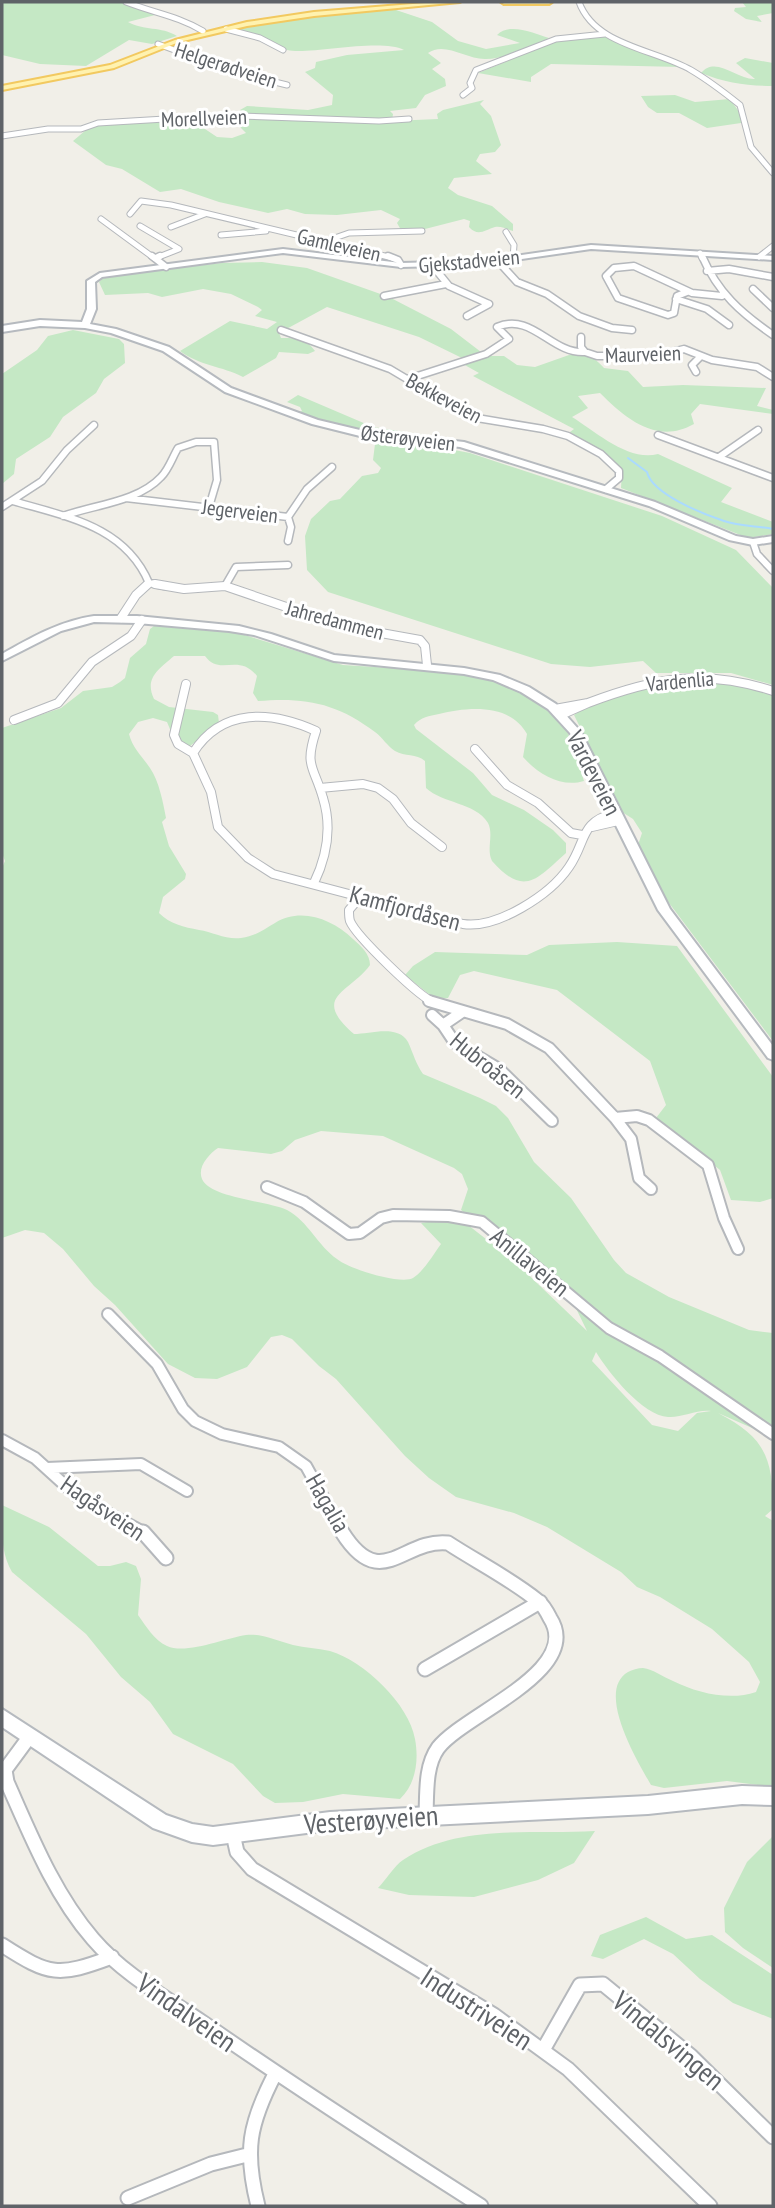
<svg xmlns="http://www.w3.org/2000/svg" width="775" height="2208" viewBox="0 0 775 2208" font-family="'PT Sans Narrow',sans-serif">
<rect width="100%" height="100%" fill="#f1efe8"/>
<!-- green -->
<path fill="#c5e8c5" fill-rule="evenodd" d="M2,2H126L155,15L128,22C144,31 161,26 177,36L152,44L129,40L86,66L40,64L2,55Z
M742,2H773V13L757,16L762,22L746,19L734,11L735,8L746,7Z
M393,9L432,22L458,41L486,49L520,43L497,35C510,22 533,33 549,38C533,47 505,59 486,59C467,60 445,41 428,53L441,63L432,69L445,79L446,86L425,95L416,108L390,111L393,114L392,121L438,119L437,114L443,110L484,100L480,104L491,116L501,145L495,152L480,154L476,161L492,174L454,178L448,188L458,195L492,206L513,224V231C507,229 501,226 495,227C485,230 478,237 469,227L470,221L464,219L425,229L401,230L397,223L400,219L381,210L337,215L305,214L287,209L268,213L219,202L181,189L160,192L122,169L106,165L73,141L86,130L101,124L174,120L196,123L217,137L232,138L246,133L238,125L246,115L240,110L247,106L308,110L332,105L333,95L305,72L315,68L316,62L347,55L404,50C382,39 323,52 295,51C274,50 253,37 233,29L314,16Z
M607,35L681,67L551,64L531,77V82L478,73L561,39Z
M745,58L773,63V86C747,86 726,83 701,73C716,55 737,80 755,79L736,63Z
M675,95L695,102L730,99L742,116L741,123L707,128L679,113H657L648,107L641,96Z
M262,262L307,268L389,297L451,329L481,352L462,358L419,337L327,307L279,333L281,338C296,338 306,338 315,351L308,354L279,352L276,358L243,377C222,366 200,366 180,351L230,321L267,329L277,322L255,316L262,310L258,307L231,294L203,289L162,297L148,293L105,295L99,282L102,279L114,275L222,263Z
M73,330L119,339L124,344L125,363L104,379L96,393L63,417L50,437L16,459L14,474L2,484V374L37,350L48,336Z
M569,355C585,355 593,355 604,368L628,371L643,387L683,385L766,388L757,406L773,410V414L700,404L691,414L694,424C657,445 626,419 600,393L578,396L588,408L572,417C596,432 629,462 658,454L732,488L721,502L773,522V534L748,538L621,488L622,470L606,455L570,432L574,429L473,376L479,373L463,364L488,356H504L517,365L535,367Z
M298,395L373,427L425,435C380,434 340,428 297,413L302,411L300,407L287,402Z
M381,442L428,445L470,453L662,516L736,550L773,588V685L731,673H656L643,661L590,667L551,664L328,592L307,570L305,536L311,519L330,501L340,499L362,476L378,473L381,468L373,460L375,444Z
M154,626L238,633L343,665L471,673L524,690L535,696L563,723L571,740L584,781C561,788 538,774 523,757L527,734C510,703 468,707 439,714C429,716 421,717 414,725L416,729L473,773L492,795L524,810L553,830L566,843V853C536,880 524,897 492,861C486,849 494,835 488,823C475,802 443,804 426,788L425,761C416,753 405,757 395,751C387,746 383,738 375,732C337,703 305,697 258,701L253,693L257,676C238,652 220,677 205,656H174C159,669 144,678 154,699L169,707L213,712L218,715L219,723L190,746L183,748L172,734L167,722L153,718L138,722L129,734C133,749 142,756 150,768C159,781 163,802 166,818L162,822L169,846L186,874L185,879L163,897L159,913C170,924 184,927 199,930C213,932 226,940 241,938C256,936 263,930 275,923C301,907 332,919 353,939C361,946 370,954 370,965C350,993 310,996 354,1034C370,1034 398,1024 408,1042C413,1053 416,1064 423,1074L480,1098L496,1106L508,1118L534,1162L571,1198L614,1260L626,1273L669,1297L749,1330L773,1333V1434L770,1436L718,1413C765,1437 773,1458 773,1509L765,1516L773,1521V1787L727,1781L664,1788L651,1785C638,1762 595,1691 628,1672C632,1670 638,1668 643,1668C653,1669 663,1677 673,1681C697,1693 730,1701 756,1692L760,1682L749,1662L712,1629L660,1597L637,1587L621,1572L547,1527L514,1513L456,1497L429,1478L405,1456L336,1379L319,1366L292,1339L282,1335L271,1337L247,1367L217,1379L195,1378L168,1364L115,1305L94,1286L63,1249L44,1233L25,1230L2,1238V868L5,861L2,853V728L61,708L83,691L112,687L120,682L125,678L130,658L146,644L150,629ZM321,1131L383,1136L454,1168L462,1174L468,1189L461,1210L541,1278L570,1296L587,1331L514,1261L468,1225L447,1219L421,1223L441,1244C433,1255 424,1271 413,1278C401,1285 349,1269 337,1259C318,1246 308,1221 287,1210C268,1201 210,1198 202,1179C197,1167 209,1154 218,1148L271,1154L282,1151L295,1140ZM596,1352C608,1372 643,1416 668,1417C682,1418 697,1409 711,1411L697,1413L678,1431L652,1425L592,1361Z
M712,679L757,687L773,696V1041L660,891L638,845L642,833L633,819L622,812L574,715L585,707L670,680Z
M617,942L677,946L773,1077V1198L760,1202L731,1200L720,1170L656,1118L666,1105L650,1061L557,990L474,971L460,975L448,998L435,999L405,975L413,966L435,952L527,955L549,945Z
M2,1505L49,1527L98,1566H110L126,1562L136,1566L141,1579L138,1615C146,1626 154,1640 167,1646C186,1655 225,1638 246,1635C262,1633 277,1641 293,1645C305,1648 317,1648 330,1651C364,1661 409,1704 415,1739C419,1760 416,1784 400,1799L343,1794L303,1802L275,1803L263,1796L233,1764L173,1734L150,1702L121,1677L86,1634L12,1572C0,1551 2,1529 2,1505Z
M595,1831L574,1863L538,1880L474,1897L409,1895L378,1888C386,1880 394,1866 403,1860C459,1823 532,1835 595,1831Z
M773,1836V1968L743,1948L725,1932L724,1908L747,1862Z
M646,1917L686,1939L712,1935L773,1975V2019L733,2003L700,1979L673,1954L644,1939L603,1959L591,1956L600,1935Z"/>
<g fill="none" stroke-linecap="round" stroke-linejoin="round">
<!-- stream -->
<path stroke="#aadaff" stroke-width="2" d="M628,458L647,472C652,494 703,514 724,521C739,526 757,526 773,529"/>
<defs>
<path id="street-far4" d="M126,2C154,13 178,16 203,31
M579,2C595,46 655,49 691,70C708,80 725,93 740,105L751,147L773,173
M226,29L260,38L283,50
M158,44L234,72L287,85
M463,95L472,88L470,83L476,70L556,39L605,34
M2,136L48,129H81L98,123L165,119L239,116L379,121L409,119
M130,214L141,201L171,205L393,258
M101,219L154,258
M140,226L179,249L156,258
M171,227L205,214
M506,232L514,245L513,258
M221,235L266,231
M326,241L349,233L422,231
M700,253L702,258
M759,257L773,246"/>
<path id="street-far3" d="M152,256L166,267
M388,256L398,260L401,265
M702,256C718,293 741,313 773,335
M156,258L160,256
M497,260L517,282L547,294L579,316L612,328L632,330
M432,265L449,286L489,304
M707,271L729,269L773,277
M753,289L773,308
M687,292L677,296L674,313L668,315L618,298L606,276L614,268L634,266L692,293L722,296
M384,296L446,284
M676,299L707,309L729,325
M467,316L489,304
M281,330L390,369L471,417L543,429L568,436L601,454L619,471V478L606,489
M585,352L597,356H656L684,349L712,360L757,367L773,377
M696,372L692,365L700,357
M408,379L486,354L509,339L497,327C532,312 551,354 585,352L581,347V337
M658,435L773,478
M719,457L758,430
M126,498L288,517L307,489L332,467
M13,501C67,517 125,526 149,583L146,586
M2,507L42,481L67,450L94,425
M63,516C93,505 138,502 161,477C169,469 172,458 178,448L196,442H214L217,480L209,507
M288,517L291,527L288,541
M753,542L757,554L773,571
M149,583L165,586
M225,586L236,567L288,565"/>
<path id="street-far2" d="M155,584L184,589L225,586L342,626L420,640L425,646L427,665
M121,618L136,595L148,584
M186,684L174,735L178,744L193,753
M588,703C654,678 704,668 773,691
M555,709L588,703L561,715
M14,720L58,703L92,662L131,636L142,620
M475,749L507,785L538,803L571,833L582,835
M320,788L363,784L378,788L393,799L411,823L442,847
M592,827L618,821
M314,883C327,856 332,827 323,798C314,766 304,767 316,731C272,711 222,707 193,753L211,792L218,827L248,858L273,874L463,924C497,929 550,895 569,867C587,841 579,822 615,813
M361,896L349,910C349,914 349,918 350,921C356,936 420,998 435,1003"/>
<path id="street-far1" d="M429,1001L507,1024L549,1048L615,1118L631,1139L639,1178L651,1189
M462,1012L443,1025L455,1043L499,1069L552,1121
M432,1015L443,1025
M615,1118L637,1116L649,1120L708,1165L724,1218L738,1249
M267,1187L304,1202L349,1234L360,1233L381,1218L393,1215L449,1216L482,1222L609,1328L660,1356L773,1434
M108,1314L157,1364L183,1409L195,1421L222,1434L279,1447L306,1466L343,1533
M2,1440L35,1458L78,1497L145,1533
M47,1468L141,1464L187,1491"/>
<path id="street" d="M143,1532L166,1558
M342,1532C381,1594 403,1538 448,1543C477,1562 511,1579 538,1601C543,1605 547,1612 550,1618C584,1671 464,1714 438,1748C425,1766 427,1793 426,1815
M425,1669L540,1602
M30,1736L5,1770L7,1782C31,1836 54,1894 93,1939C123,1974 165,1997 202,2022C294,2086 387,2146 481,2206
M233,1834L237,1852L252,1869L494,2015L568,2069L710,2206
M2,1945C50,1976 58,1977 112,1957
M543,2050L580,1985L603,1984L691,2056L773,2137
M128,2198L211,2164L247,2155
M258,2206C244,2151 249,2124 275,2074"/>
<path id="secondary" d="M591,245L773,256V260L591,249L480,265L401,267L283,253L102,277L95,282L96,309L90,324L116,329L169,347L231,388L318,420L364,431L464,442L655,502L736,536L753,539L773,536V542L753,545L729,540L649,506L460,447L364,437L312,424L225,392L163,351L111,333L85,328L40,326L2,332V326L40,320L82,322L87,309V281L100,273L283,249L401,263L480,261Z
M94,616H137L239,626L271,634L334,655L464,668L500,675L529,687L556,704L581,732L670,909L773,1046V1060L768,1058L658,910L570,733L548,709L521,692L493,680L464,674L334,661L254,635L229,631L137,623L94,622L61,631L2,661V654C32,637 60,621 94,616Z
M2,1709L166,1815L192,1824L213,1827L330,1812L648,1796L742,1786L773,1787V1805L742,1804L648,1814L330,1830L213,1845L192,1842L153,1828L2,1727Z"/>
<path id="primary" d="M437,2H460L314,16L247,26L179,42L114,68L2,90V86L110,65L175,40L247,22L314,12Z
M501,2H552L549,4H504Z"/>
</defs>
<!-- street-far4 casing -->
<use href="#street-far4" stroke="#b5b8bc" stroke-width="7"/>
<!-- street-far3 casing -->
<use href="#street-far3" stroke="#b5b8bc" stroke-width="9"/>
<!-- street-far2 casing -->
<use href="#street-far2" stroke="#b5b8bc" stroke-width="10"/>
<!-- street-far1 casing -->
<use href="#street-far1" stroke="#b5b8bc" stroke-width="14"/>
<!-- street casing -->
<use href="#street" stroke="#b5b8bc" stroke-width="17"/>
<!-- secondary casing -->
<use href="#secondary" stroke="#b6babf" stroke-width="4"/>
<!-- primary casing -->
<use href="#primary" stroke="#f2c960" stroke-width="4"/>
<!-- street-far4 -->
<use href="#street-far4" stroke="#fff" stroke-width="5"/>
<!-- street-far3 -->
<use href="#street-far3" stroke="#fff" stroke-width="6"/>
<!-- street-far2 -->
<use href="#street-far2" stroke="#fff" stroke-width="8"/>
<!-- street-far1 -->
<use href="#street-far1" stroke="#fff" stroke-width="10"/>
<!-- street -->
<use href="#street" stroke="#fff" stroke-width="13"/>
<!-- secondary -->
<use href="#secondary" fill="#fff" fill-rule="evenodd"/>
<!-- primary -->
<use href="#primary" fill="#fff2af" fill-rule="evenodd"/>
</g>
<g text-anchor="middle" dominant-baseline="central" stroke-width="6" stroke-linejoin="round" paint-order="stroke">
<!-- far-street labels -->
<g font-size="21" fill="#5f6368" stroke="#fff">
<text transform="translate(226 65) rotate(18)">Helgerødveien</text>
<text transform="translate(204 118) rotate(-2)">Morellveien</text>
<text transform="translate(339 245) rotate(13)">Gamleveien</text>
<text transform="translate(469 261) rotate(-5)">Gjekstadveien</text>
<text transform="translate(643 354) rotate(-2)">Maurveien</text>
<text transform="translate(444 398) rotate(28)">Bekkeveien</text>
<text transform="translate(408 438) rotate(7)">Østerøyveien</text>
<text transform="translate(240 511) rotate(7)">Jegerveien</text>
<text transform="translate(335 620) rotate(15)">Jahredammen</text>
<text transform="translate(680 681) rotate(-5)">Vardenlia</text>
</g>
<!-- street labels -->
<g font-size="24" fill="#5f6368" stroke="#fff">
<text transform="translate(594 773) rotate(63)">Vardeveien</text>
<text transform="translate(405 908) rotate(15)">Kamfjordåsen</text>
<text transform="translate(488 1065) rotate(39)">Hubroåsen</text>
<text transform="translate(530 1262) rotate(39)">Anillaveien</text>
<text transform="translate(328 1503) rotate(60)">Hagalia</text>
<text transform="translate(103 1508) rotate(34)">Hagåsveien</text>
</g>
<!-- near-street labels -->
<g font-size="28" fill="#5f6368" stroke="#fff">
<text transform="translate(371 1819) rotate(-4)">Vesterøyveien</text>
<text transform="translate(477 2008) rotate(33)">Industriveien</text>
<text transform="translate(187 2012) rotate(35)">Vindalveien</text>
<text transform="translate(669 2040) rotate(40)">Vindalsvingen</text>
</g>
</g>
<!-- border -->
<rect width="775" height="2208" fill="none" stroke="#5f6368" stroke-width="7"/>
</svg>
